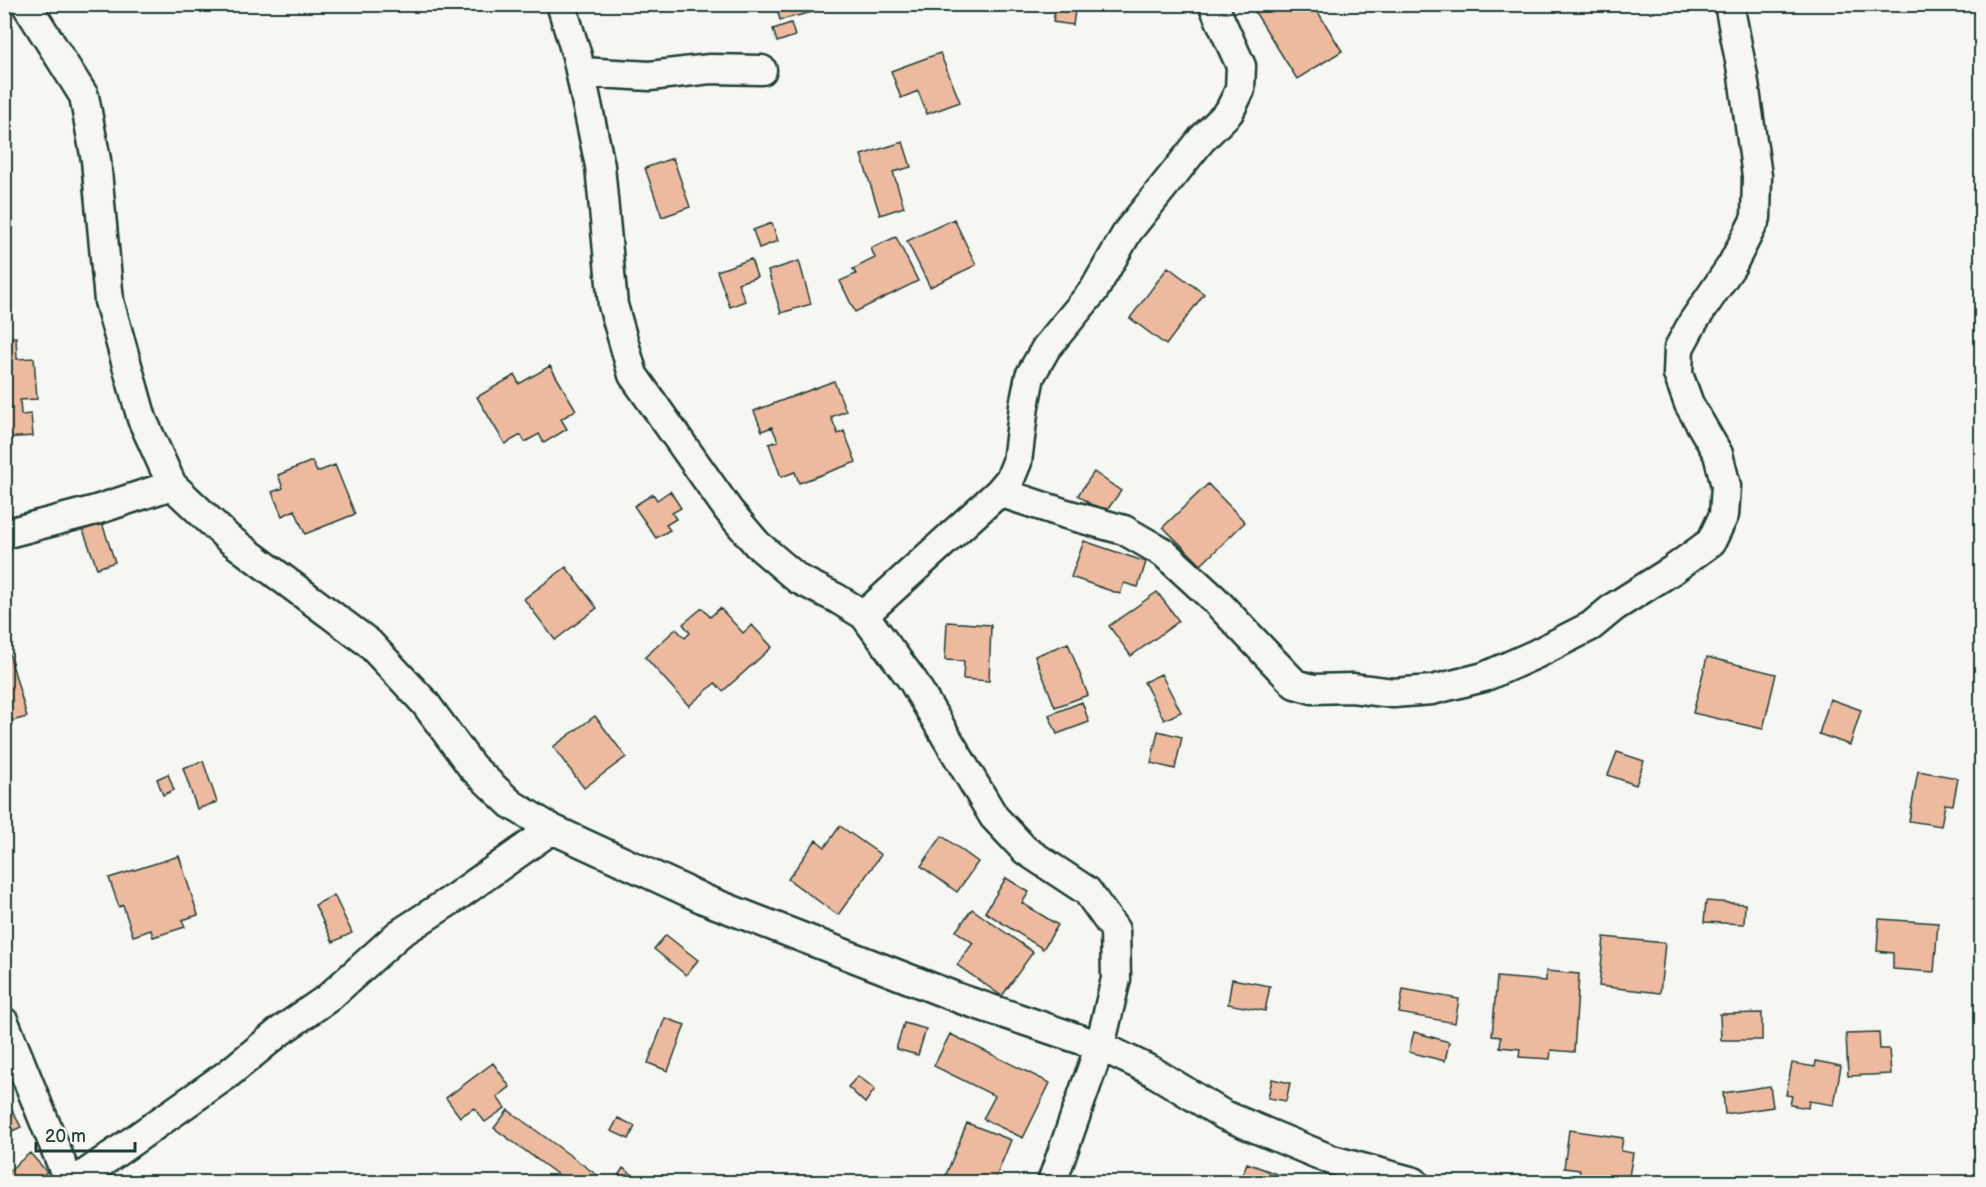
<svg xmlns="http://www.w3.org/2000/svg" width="1986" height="1187" viewBox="0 0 1986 1187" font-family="'Balsamiq Sans',sans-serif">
<rect width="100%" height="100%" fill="#f6f6f2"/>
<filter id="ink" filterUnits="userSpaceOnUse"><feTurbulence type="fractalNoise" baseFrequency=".0167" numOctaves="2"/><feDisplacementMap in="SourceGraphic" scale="12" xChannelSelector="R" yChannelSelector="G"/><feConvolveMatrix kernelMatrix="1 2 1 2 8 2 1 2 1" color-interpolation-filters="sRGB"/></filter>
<g filter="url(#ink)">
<!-- building -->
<path fill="#edba9f" stroke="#1f3d34" stroke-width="1.5" d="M776,4H811L813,12L780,20Z
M1056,4H1076L1073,25L1053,22Z
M1250,4H1313L1342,51L1297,79Z
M791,23L795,36L777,42L773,29Z
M940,53L960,102L927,114L918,91L901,98L891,71Z
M903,142L911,167L893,172L904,207L880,215L861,155Z
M673,158L690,207L662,217L645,168Z
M954,219L976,265L930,287L907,241Z
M772,223L778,241L759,248L753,230Z
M896,237L918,281L855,312L840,281L856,274L853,269L875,258L871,248Z
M751,259L757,277L738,283L745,301L730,307L717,271Z
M799,261L811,304L781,313L768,271Z
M1168,267L1204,294L1166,345L1130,318Z
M16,337L17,359L34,358L37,399L20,400L21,415L31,414L33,436L4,438V338Z
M550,366L576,410L561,419L567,429L544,443L539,434L525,442L521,435L505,444L477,397L515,375L519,384Z
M834,381L846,411L831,417L838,434L844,431L856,462L799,483L795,472L781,477L769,444L778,441L772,427L762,431L754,411Z
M312,461L317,472L335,465L355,514L305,534L295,510L282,516L272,492L283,488L278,475Z
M1094,472L1121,491L1104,514L1078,495Z
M1208,484L1245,522L1201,565L1163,527Z
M670,491L681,508L672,513L676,519L666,525L670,530L656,538L634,506L653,494L657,500Z
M102,523L115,562L97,568L83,530Z
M1084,541L1146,562L1138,587L1124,583L1120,594L1071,577Z
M566,567L597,608L555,640L524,599Z
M1157,592L1179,621L1131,656L1109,626Z
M702,608L710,617L720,608L743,633L752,625L772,647L723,691L715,683L689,706L645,657L676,629L685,638L690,633L683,624Z
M947,622L991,625L989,681L963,679L964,661L945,660Z
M1068,643L1088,695L1055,707L1035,656Z
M9,653L27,717L4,723V654Z
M1707,657L1776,674L1763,729L1693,713Z
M1161,674L1181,712L1164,720L1144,682Z
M1830,699L1861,710L1850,745L1819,734Z
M1082,702L1089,722L1057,734L1049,715Z
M595,716L626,757L584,788L553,747Z
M1158,731L1182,737L1175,769L1151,763Z
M1617,752L1644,761L1636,785L1608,775Z
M203,761L217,802L197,809L183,768Z
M1918,771L1958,778L1953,805L1945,804L1941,826L1909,821Z
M168,774L174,790L163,795L157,779Z
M840,826L881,855L838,915L788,879L816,840L825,847Z
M942,836L978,862L957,892L921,866Z
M179,856L198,915L182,920L185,927L153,937L151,930L133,936L123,905L119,907L109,878Z
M1006,878L1029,892L1022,903L1058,925L1043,949L985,912Z
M334,895L352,933L333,942L315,905Z
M1706,901L1745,904L1744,924L1704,922Z
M972,909L1033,952L1002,996L957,965L973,943L956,931Z
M1879,919L1938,923L1934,972L1893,969V953L1877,951Z
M666,935L698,960L686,975L654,949Z
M1604,937L1665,943L1660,993L1599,986Z
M1546,971L1579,974L1574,1052L1551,1050L1550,1059L1519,1057L1520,1049L1500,1047L1501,1037L1492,1036L1497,977L1546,981Z
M1232,979L1270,986L1265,1011L1228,1004Z
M1403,989L1459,999L1455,1023L1399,1013Z
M1762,1013V1040H1721L1720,1014Z
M665,1018L685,1025L668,1071L648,1063Z
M904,1023L926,1029L918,1055L896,1049Z
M1414,1032L1449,1042L1445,1061L1409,1052Z
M1879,1033L1880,1049H1889L1891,1074L1848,1076L1846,1034Z
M950,1034L1050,1083L1023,1138L983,1119L995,1096L934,1066Z
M1816,1061L1841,1066L1834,1105L1809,1101L1808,1108L1790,1105L1792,1096L1786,1095L1792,1063L1815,1067Z
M493,1063L510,1087L497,1097L505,1108L485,1122L474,1108L460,1117L446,1098Z
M858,1076L875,1089L865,1103L848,1087Z
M1272,1079L1290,1083L1286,1101L1268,1098Z
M1770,1086L1773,1107L1725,1114L1723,1093Z
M4,1095L21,1127L4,1135Z
M508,1110L601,1178L597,1182H568L494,1128Z
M618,1118L635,1126L629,1139L611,1131Z
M967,1123L1011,1140L994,1182H934L936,1179L943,1182Z
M1569,1130L1623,1138L1621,1151L1633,1153L1628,1182H1578L1580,1170L1564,1168Z
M30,1153L47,1172L34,1182H7L4,1175Z
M1247,1163L1282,1176L1279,1182H1240Z
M623,1168L642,1181L641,1182H614Z"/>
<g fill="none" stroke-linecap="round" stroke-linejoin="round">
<defs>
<path id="street" d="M26,4L84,96L96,160L109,301L142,419L172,485L228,538L369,643L425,703L472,767L511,804L552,829L706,900L961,999L1100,1046L1152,1071L1224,1115L1332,1160L1414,1182
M561,4L577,56L600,166L613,305L633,375L729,511L757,544L798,579L836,598L864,615L913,681L994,817L1025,850L1087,891L1115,930L1116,979L1100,1046L1052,1182
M581,72L650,76L710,69L762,70
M999,492L1066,514L1124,530L1164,553L1214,599L1295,684L1313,689L1352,688L1393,693L1432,690L1484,677L1536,654L1591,626L1614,607L1671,571L1711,542L1724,515L1726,486L1718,454L1689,404L1678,374L1679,348L1693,322L1732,265L1756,218L1757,176L1743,76L1729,4
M4,534L96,510L172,485
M864,615L999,492L1010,479L1017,462L1024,406L1030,376L1046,348L1094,290L1128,231L1202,139L1229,112L1240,90L1241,66L1213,4
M4,1022L69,1182
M74,1182L228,1074L279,1032L328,998L399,934L456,897L552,829"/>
</defs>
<!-- street casing -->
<use href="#street" stroke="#1f3d34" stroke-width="33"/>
<!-- street -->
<use href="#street" stroke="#f6f6f2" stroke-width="28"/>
</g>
</g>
<!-- margin -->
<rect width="1986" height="1187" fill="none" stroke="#f6f6f2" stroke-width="24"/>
<rect x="12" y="12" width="1962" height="1163" fill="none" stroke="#1f3d34" stroke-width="2" filter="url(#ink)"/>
<!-- scale -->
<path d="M36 1142v9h99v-9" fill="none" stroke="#1f3d34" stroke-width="3"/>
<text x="45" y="1142" font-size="18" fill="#1f3d34" stroke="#f6f6f2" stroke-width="4.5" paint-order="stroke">20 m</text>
</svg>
